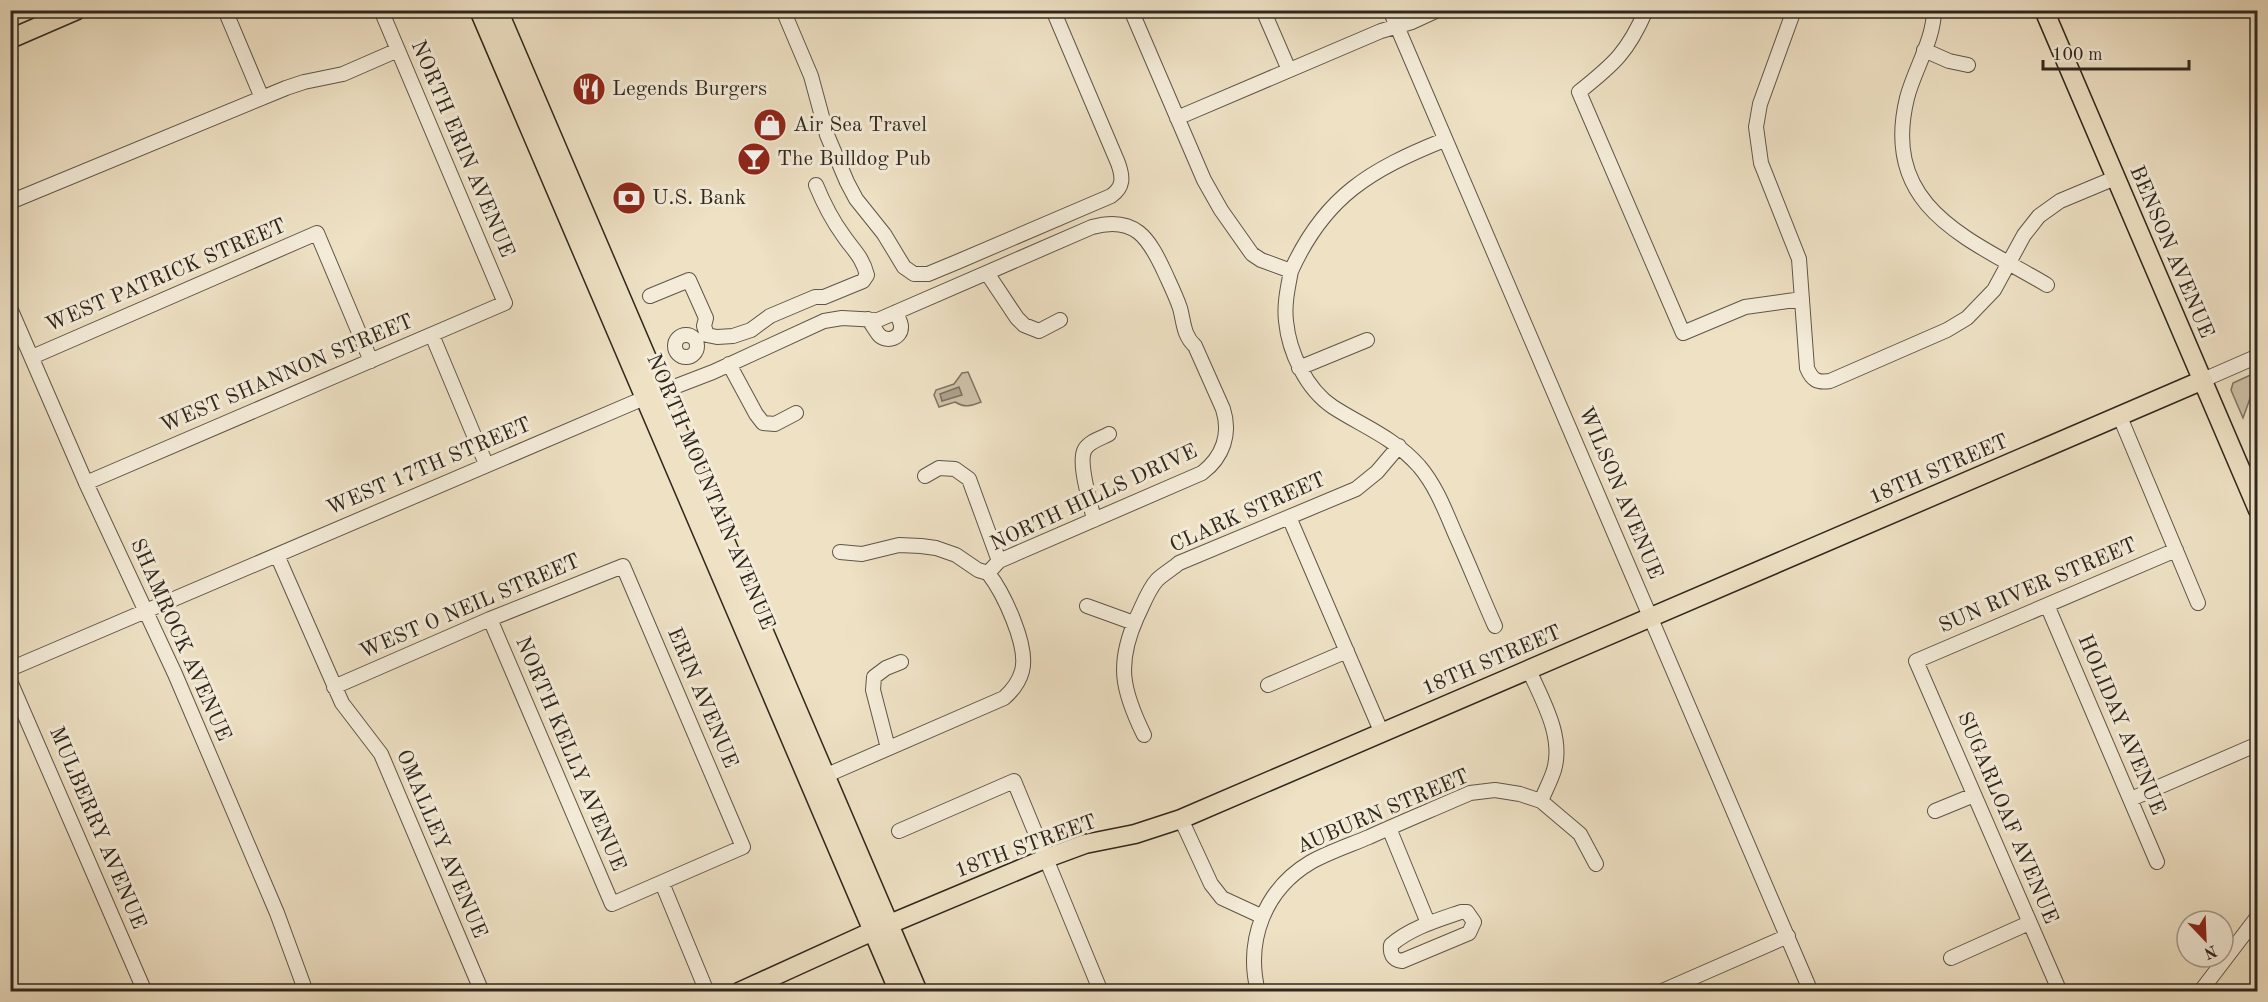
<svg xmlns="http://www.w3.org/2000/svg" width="2268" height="1002" viewBox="0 0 2268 1002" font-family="'Old Standard TT',serif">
<rect width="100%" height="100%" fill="#eee1c4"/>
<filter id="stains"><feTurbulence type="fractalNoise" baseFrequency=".00333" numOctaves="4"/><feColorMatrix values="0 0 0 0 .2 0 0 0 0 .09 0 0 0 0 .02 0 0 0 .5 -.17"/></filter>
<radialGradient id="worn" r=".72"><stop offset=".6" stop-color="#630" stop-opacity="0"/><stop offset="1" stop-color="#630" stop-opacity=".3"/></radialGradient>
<!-- green -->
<path fill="#cec1a8" stroke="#7e7463" stroke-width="1.5" d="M968,372L981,402C971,406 965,408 955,402L939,407L934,395L936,390L954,384L962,373Z
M2257,372V379L2243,418L2231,390L2233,383Z"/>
<!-- water -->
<path fill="#ada28c" stroke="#7b7160" stroke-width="1.5" d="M959,387L962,395L942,401L940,394Z"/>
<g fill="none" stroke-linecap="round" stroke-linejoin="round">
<defs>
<path id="minor" d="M225,10L262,98
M783,10L811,76L827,135L847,182L856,199L884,234L904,267L914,274H928L957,262L1111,196C1124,187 1123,177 1118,163L1053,10
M1131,10L1204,180L1221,210L1252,254L1261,260L1291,271C1288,287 1284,304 1286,321C1289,352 1306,389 1333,407C1364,427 1393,437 1419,466C1437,487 1446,513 1457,538C1470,567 1482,597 1495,626
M1263,10L1289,70
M1390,10L1811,992
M1646,10C1628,52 1614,64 1579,92L1683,333L1745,307L1802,299
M1794,10L1760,104L1756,127L1761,163L1799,259L1807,368C1812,380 1817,383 1830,381L1947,330L1967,318L1994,290L2024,235L2039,216L2060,201L2115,178
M1934,10C1934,40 1914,70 1907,98C1880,209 1970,239 2047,285
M1924,50L1949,61L1968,65
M1177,118L1381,31L1412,22L1438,10
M10,202L286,88L304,82L343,74L398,50
M1291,271C1325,196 1370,170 1444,140
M987,273L1017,318L1024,325L1039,331L1060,320
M650,296L689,280L706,318L704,326L707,335
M10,308L86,483L175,674L277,913L306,992
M868,319C872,324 875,330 879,335C887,343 902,338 901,326C901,322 897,316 896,312
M432,335L486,464
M707,335L717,337L733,336L751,330L770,316L815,297H824L863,281L867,275C862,256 853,250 843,235C832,220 823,202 816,185
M675 346a11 11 0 1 1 22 0a11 11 0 1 1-22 0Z
M32,357L317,233L371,361
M729,364L756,414L763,423L775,424L796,413
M1299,368L1367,340
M2203,380L2258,356
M2120,417L2198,603
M925,476L939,468L955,469L969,479L999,561
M86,483L505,303L381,10
M1289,517L1381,731
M1094,520C1091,504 1077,462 1085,449C1090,441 1102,438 1109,434
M840,552L862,554L899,545L921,546L936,548L956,555L978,570L988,573
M277,555L342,703L381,754L482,992
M2047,605L2157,862
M1087,606L1134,623
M10,669L635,402L713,372L824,321L842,318L878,320L1092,227C1135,215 1149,238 1165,273C1170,284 1176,296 1180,308C1184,322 1183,335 1195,346L1223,409C1231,434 1223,457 1202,473L999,561L988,573C1003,592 1029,646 1022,671C1019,682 1012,691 1004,698L827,775
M1529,670C1542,700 1564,736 1554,770C1551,780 1545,791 1541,801
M10,681L145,992
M1268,685L1347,651
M334,687L490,619L623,566L743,847L612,904L490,619
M1144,735C1122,690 1116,664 1137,617C1143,605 1148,590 1157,580C1163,574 1172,569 1179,563L1356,489L1377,472L1399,446
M888,748L873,690L874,677L886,668L901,662
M2131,799L2258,744
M1935,811L1974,795
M1181,819L1211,884L1222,898L1261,916
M1389,828L1428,923
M899,831L1014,781L1101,992
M662,883L707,992
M1461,912H1467L1474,922L1469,933L1402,961C1392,960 1390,953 1391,945C1410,928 1438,920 1461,912Z
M1951,958L2029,923
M1258,992C1245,940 1265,889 1311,862C1329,852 1350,845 1369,837C1402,822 1436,808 1470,793L1495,790L1520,794L1541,801L1580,834L1596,864
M1660,992L1788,936
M2060,992L1916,661L2176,550
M2200,992L2258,916"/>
<path id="major" d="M479,10L899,992
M498,10L918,992
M2044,10L2258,510
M10,39L77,10
M739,992L873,931L1047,858L1085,844L1135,834L1181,819L2203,380"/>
</defs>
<!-- minor casing -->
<use href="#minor" stroke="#5f5648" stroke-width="16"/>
<!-- major casing -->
<use href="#major" stroke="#2f271e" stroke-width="21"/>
<!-- minor -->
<use href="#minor" stroke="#f4ecd9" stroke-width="14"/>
<!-- major -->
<use href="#major" stroke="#eee1c4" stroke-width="18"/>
</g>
<!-- icons -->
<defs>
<symbol id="restaurant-disc" viewBox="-11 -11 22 22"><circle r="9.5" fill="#8f2418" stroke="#f4ecd9"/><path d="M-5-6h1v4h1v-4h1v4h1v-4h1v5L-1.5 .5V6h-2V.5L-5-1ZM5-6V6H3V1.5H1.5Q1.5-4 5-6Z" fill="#fff"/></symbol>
<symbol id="shop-disc" viewBox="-11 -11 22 22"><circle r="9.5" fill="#8f2418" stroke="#f4ecd9"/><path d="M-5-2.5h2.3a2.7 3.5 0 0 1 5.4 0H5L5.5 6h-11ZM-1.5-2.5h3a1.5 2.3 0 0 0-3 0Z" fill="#fff"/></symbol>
<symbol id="bar-disc" viewBox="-11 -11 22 22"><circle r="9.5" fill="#8f2418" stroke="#f4ecd9"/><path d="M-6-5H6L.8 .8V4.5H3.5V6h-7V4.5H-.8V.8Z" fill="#fff"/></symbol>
<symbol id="bank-disc" viewBox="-11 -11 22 22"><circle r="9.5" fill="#8f2418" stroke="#f4ecd9"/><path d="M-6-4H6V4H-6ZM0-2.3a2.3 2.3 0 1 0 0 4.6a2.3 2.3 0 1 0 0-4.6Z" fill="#fff"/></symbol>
</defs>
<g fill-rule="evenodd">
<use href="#restaurant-disc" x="570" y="70" width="38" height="38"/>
<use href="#shop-disc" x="751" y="106" width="38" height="38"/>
<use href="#bar-disc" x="735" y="140" width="38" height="38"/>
<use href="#bank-disc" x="610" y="179" width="38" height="38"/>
</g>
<g text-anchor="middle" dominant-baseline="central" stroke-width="6" stroke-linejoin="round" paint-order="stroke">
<!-- poi labels -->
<g font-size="21" fill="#2f271e" stroke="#f4ecd9" text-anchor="start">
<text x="612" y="89">Legends Burgers</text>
<text x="793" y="125">Air Sea Travel</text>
<text x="777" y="159">The Bulldog Pub</text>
<text x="652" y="198">U.S. Bank</text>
</g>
<!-- street labels -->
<g font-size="21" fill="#2f271e" stroke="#f4ecd9">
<text transform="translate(462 149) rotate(67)">NORTH ERIN AVENUE</text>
<text transform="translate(2171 252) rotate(67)">BENSON AVENUE</text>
<text transform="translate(166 276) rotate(-23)">WEST PATRICK STREET</text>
<text transform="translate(287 374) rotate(-23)">WEST SHANNON STREET</text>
<text transform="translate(429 467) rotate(-23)">WEST 17TH STREET</text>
<text transform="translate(1939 470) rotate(-23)">18TH STREET</text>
<text transform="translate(710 492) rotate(67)">NORTH MOUNTAIN AVENUE</text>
<text transform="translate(1620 493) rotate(67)">WILSON AVENUE</text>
<text transform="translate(1094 498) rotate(-25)">NORTH HILLS DRIVE</text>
<text transform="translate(1248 513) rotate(-24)">CLARK STREET</text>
<text transform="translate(2038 586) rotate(-23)">SUN RIVER STREET</text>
<text transform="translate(470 607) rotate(-23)">WEST O NEIL STREET</text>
<text transform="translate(180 640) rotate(66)">SHAMROCK AVENUE</text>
<text transform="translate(1492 661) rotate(-23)">18TH STREET</text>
<text transform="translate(702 698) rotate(67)">ERIN AVENUE</text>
<text transform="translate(2121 725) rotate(67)">HOLIDAY AVENUE</text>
<text transform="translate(570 754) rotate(67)">NORTH KELLY AVENUE</text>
<text transform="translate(1383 812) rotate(-23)">AUBURN STREET</text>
<text transform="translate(2007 818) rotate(67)">SUGARLOAF AVENUE</text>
<text transform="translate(97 828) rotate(67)">MULBERRY AVENUE</text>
<text transform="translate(441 844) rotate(67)">OMALLEY AVENUE</text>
<text transform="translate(1026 847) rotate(-20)">18TH STREET</text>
</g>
</g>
<!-- margin -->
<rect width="2268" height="1002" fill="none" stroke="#eee1c4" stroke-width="36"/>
<rect x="12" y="12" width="2244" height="978" fill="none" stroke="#2f271e" stroke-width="3"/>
<rect x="18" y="18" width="2232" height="966" fill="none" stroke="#2f271e" stroke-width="1.5"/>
<!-- north arrow -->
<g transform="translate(2205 939) rotate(157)"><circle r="28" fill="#f4ecd9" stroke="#a59d8e" stroke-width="1.5"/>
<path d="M0-4.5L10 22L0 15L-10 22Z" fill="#8f2418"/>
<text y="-9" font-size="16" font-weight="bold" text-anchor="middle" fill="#2f271e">N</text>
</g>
<!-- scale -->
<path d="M2043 60v9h146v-9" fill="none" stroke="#2f271e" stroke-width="3"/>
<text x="2052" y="60" font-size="18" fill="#2f271e" stroke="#f4ecd9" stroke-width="4.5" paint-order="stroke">100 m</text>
<rect width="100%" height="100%" filter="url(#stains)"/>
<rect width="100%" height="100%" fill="url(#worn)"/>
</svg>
